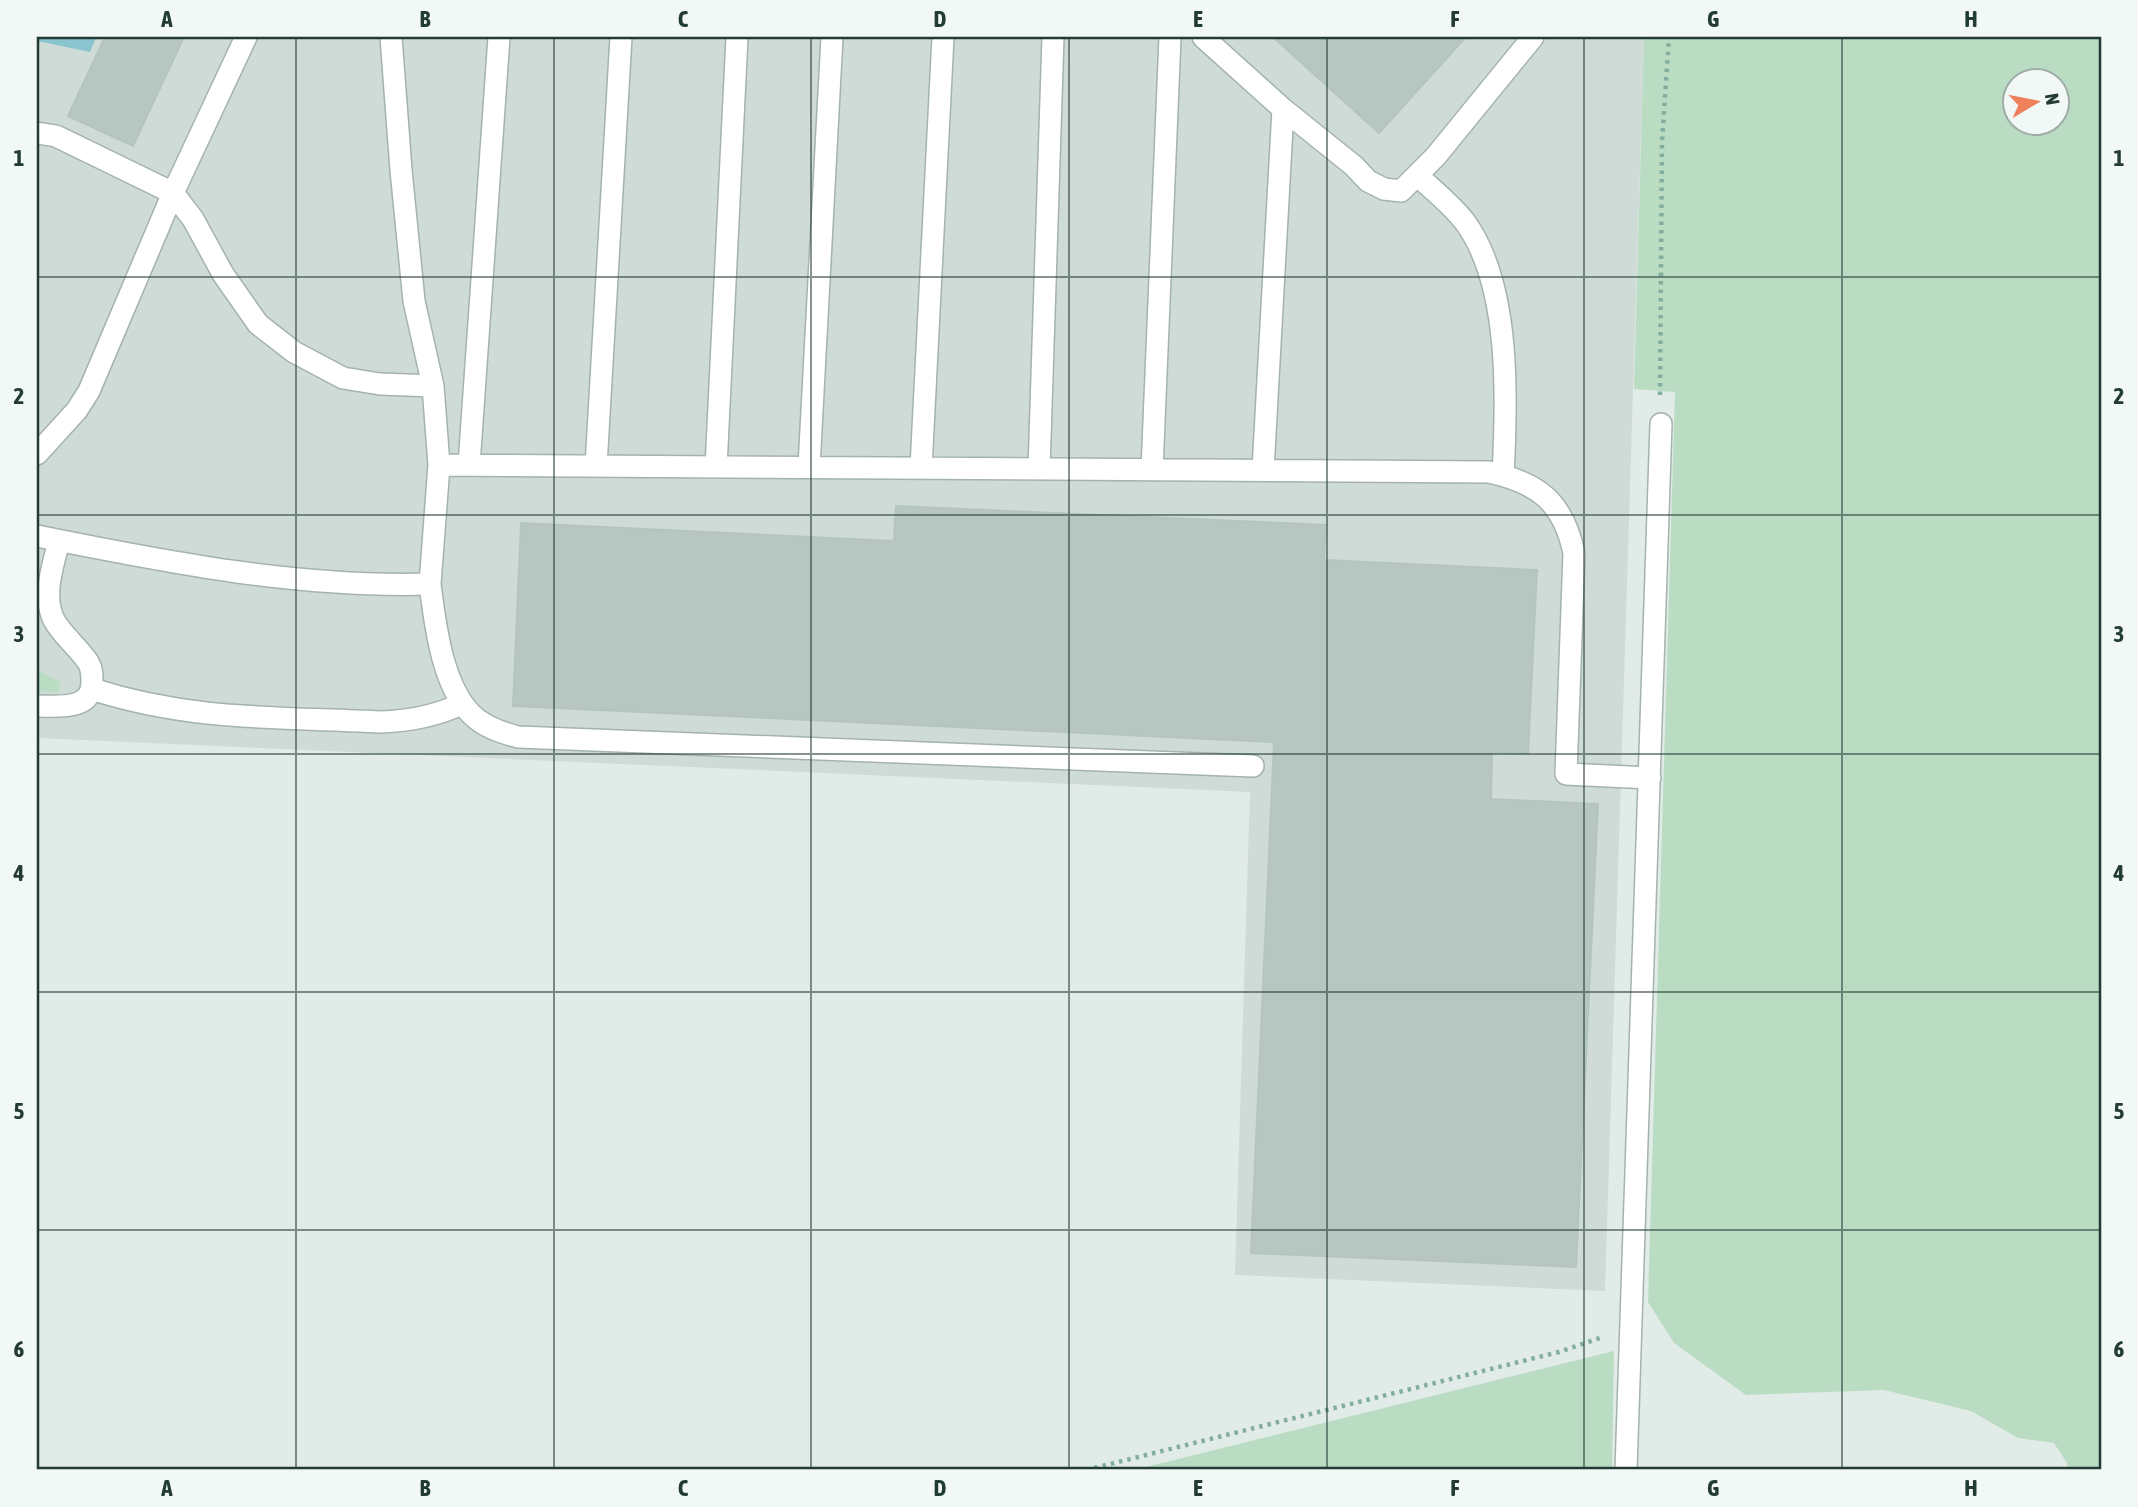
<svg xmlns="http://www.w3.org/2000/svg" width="2138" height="1507" viewBox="0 0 2138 1507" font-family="'Asap Condensed',sans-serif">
<rect width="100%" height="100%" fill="#e1ebe7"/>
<!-- built -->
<path fill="#cfdbd6" d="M37,37H1644L1605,1291L1235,1275L1250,792L37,738Z"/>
<!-- green -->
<path fill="#badcc3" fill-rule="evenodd" d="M1644,37H2101V1470H2068L2067,1463L2054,1443L2018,1438L1971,1411L1884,1390L1746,1395L1674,1343L1648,1302L1675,392L1634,389ZM2016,80H2058V122H2016Z
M37,670L60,682V688L57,692L37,691Z
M1614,1351L1612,1470H1134Z"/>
<!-- water -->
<path fill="#8ac5cf" d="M37,37H96L90,52L37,41Z"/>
<!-- building -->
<path fill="#b7c6c0" stroke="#b4c5be" stroke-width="2" d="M105,37H184L133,146L68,116Z
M1273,37H1466L1379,133Z
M896,506L1326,525L1324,560L1537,570L1528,753L1492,752L1491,799L1598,804L1576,1267L1251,1253L1274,742L513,706L521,523L894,541Z"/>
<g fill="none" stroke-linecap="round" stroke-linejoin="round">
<defs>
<path id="lane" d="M391,37L401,170L414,301L433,386L439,465
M1203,37L1283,109L1354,166L1368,181L1384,189L1401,191L1436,156L1533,37
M37,133L56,136L173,193L193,219L223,274L258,324L294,352L343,378L380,384L433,386
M1418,176C1434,191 1452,205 1465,222C1511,285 1507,400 1503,475
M37,454L77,410L89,391L173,193L246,37
M469,465L499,37
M596,466L621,37
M716,467L737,37
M809,467L832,37
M921,468L943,37
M1039,469L1053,37
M1152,470L1170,37
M1263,470L1283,109
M37,536C166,562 298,588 430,584L439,465L1489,472C1539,483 1563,502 1574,553L1566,774L1650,778
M430,584C435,625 443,694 478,720C490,729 504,733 518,737L1253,766
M92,689C190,721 281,717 381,722C410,721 436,716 461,704
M37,706C57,706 92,711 92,682C92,675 92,668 88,662C78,647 62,635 54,620C42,596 53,565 59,541
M1626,1470L1661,424"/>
</defs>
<!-- lane casing -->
<use href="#lane" stroke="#a4b3ae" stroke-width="24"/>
<!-- path -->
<path stroke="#82aea0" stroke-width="4.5" stroke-dasharray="3.5 5" stroke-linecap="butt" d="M1660,395L1662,142L1669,37
M1086,1470L1559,1352L1600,1338"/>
<!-- lane -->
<use href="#lane" stroke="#fff" stroke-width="21"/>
</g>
<!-- grid -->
<path fill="none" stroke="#223b34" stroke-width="2" stroke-opacity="0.55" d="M296,37V1470M554,37V1470M811,37V1470M1069,37V1470M1327,37V1470M1584,37V1470M1842,37V1470M37,277H2101M37,515H2101M37,754H2101M37,992H2101M37,1230H2101"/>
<!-- border -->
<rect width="2138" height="1507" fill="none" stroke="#f2f8f5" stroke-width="77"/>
<!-- north arrow -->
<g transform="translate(2036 102) rotate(80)"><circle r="33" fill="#f2f8f5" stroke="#9faca8" stroke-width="2"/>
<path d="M0-5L12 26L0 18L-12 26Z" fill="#ee805c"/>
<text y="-10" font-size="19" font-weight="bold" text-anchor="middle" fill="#223b34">N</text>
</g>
<rect x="38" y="38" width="2062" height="1430" fill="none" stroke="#223b34" stroke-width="2.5"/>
<g font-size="23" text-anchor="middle" font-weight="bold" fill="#223b34">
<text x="167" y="27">A</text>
<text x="425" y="27">B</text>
<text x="683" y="27">C</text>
<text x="940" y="27">D</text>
<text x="1198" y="27">E</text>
<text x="1455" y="27">F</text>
<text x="1713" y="27">G</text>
<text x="1971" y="27">H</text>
<text x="19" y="166">1</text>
<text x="2119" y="166">1</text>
<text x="19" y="404">2</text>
<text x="2119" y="404">2</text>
<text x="19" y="642">3</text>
<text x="2119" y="642">3</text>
<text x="19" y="881">4</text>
<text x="2119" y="881">4</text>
<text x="19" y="1119">5</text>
<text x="2119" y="1119">5</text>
<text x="19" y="1357">6</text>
<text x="2119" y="1357">6</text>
<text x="167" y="1496">A</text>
<text x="425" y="1496">B</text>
<text x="683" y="1496">C</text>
<text x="940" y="1496">D</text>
<text x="1198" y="1496">E</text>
<text x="1455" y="1496">F</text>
<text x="1713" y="1496">G</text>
<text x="1971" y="1496">H</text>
</g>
</svg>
